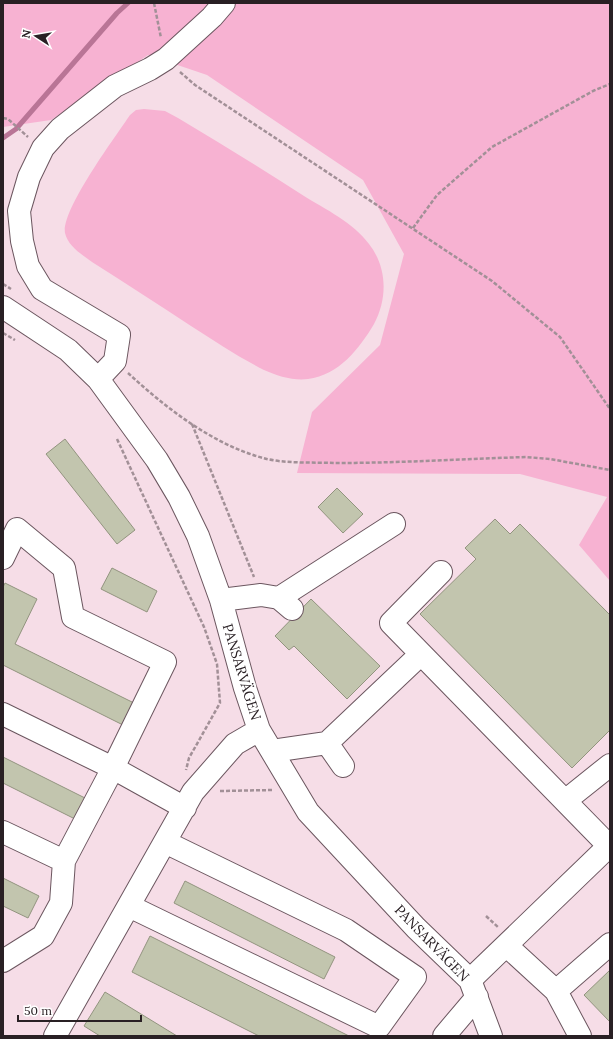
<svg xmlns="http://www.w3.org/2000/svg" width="613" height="1039" viewBox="0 0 613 1039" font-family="Lora,serif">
<rect width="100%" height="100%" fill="#f6dde7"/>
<!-- green -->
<path fill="#f7b2d2" d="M3,3H610V581L579,545L607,497L520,474L297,473L312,412L380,345L404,254L363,180L207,75L148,55L51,120L3,127Z
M144,109L165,111L178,118C220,143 262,169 304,196C325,209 354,223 369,244C387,267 388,298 374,324C359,349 339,375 308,379C294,381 277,376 264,370C238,357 215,341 191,326C158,304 125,283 92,262C81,254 68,246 65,233C61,210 116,136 130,115L136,110Z"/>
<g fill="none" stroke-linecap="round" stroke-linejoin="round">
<!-- stream -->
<path stroke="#b97596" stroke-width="5" d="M3,138L16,129L117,13L128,3"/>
</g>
<!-- building -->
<path fill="#c2c5ae" stroke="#92947f" d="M65,439L135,530L117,544L46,454Z
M337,488L363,514L343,533L318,507Z
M495,519L510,534L520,524L610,615V730L572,768L420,614L476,559L465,548Z
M112,568L157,591L147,612L101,589Z
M5,583L37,599L15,644L134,703L123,725L3,665V587Z
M311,599L380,666L347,699L294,646L289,650L275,636Z
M3,757L87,799L77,820L3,783Z
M3,878L39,896L28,918L3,906Z
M185,881L335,957L324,979L174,903Z
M150,936L349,1036H259L132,972Z
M610,970V1022L584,995Z
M105,992L177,1036H100L84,1026Z"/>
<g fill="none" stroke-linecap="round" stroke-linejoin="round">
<defs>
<path id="minor" d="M3,307L68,350L98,379L157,460L179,497L198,536L221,600L245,688L259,730L308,812L416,928L470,980L491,1036
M98,379L115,361L119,335L42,289L28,266L22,241L19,211L29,177L43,148L60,129L115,86L150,69L166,59L212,17L224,3
M3,558L17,529L64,568L73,617L165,662L113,768L64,861L61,903L43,936L3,961
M441,572L391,623L609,846
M279,598L394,524
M221,600L261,595L279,598L292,609
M3,714L113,768L185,808
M327,743L343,766
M272,751L327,743L421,654
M565,801L610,765
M3,832L64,861
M129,906L379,1027L415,977L346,930L165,842
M507,946L556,991L580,1036
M470,980L610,845
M556,991L610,944
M55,1036L193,792L235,744L259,730
M444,1036L477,997"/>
</defs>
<!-- minor casing -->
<use href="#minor" stroke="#6b565f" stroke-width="24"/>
<!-- path -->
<path stroke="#a29097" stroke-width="2.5" stroke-dasharray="4 2" stroke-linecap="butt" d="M154,3L161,38
M180,72L195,85L492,281L560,337L610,409
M3,118L8,119L28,137
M413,228L437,195L492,147L593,91L610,84
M3,284L11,289
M3,333L15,340
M128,373C166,408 212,444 263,458C284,464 313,462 335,463C399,463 463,459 526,457L550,459L610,470
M192,424L254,577
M117,439L204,627L217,664L220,703L189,758L186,770
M220,791L273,790
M486,916L499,928"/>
<!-- minor -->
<use href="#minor" stroke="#fff" stroke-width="22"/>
</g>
<g text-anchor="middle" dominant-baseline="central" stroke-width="4" stroke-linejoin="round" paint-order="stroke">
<!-- street labels -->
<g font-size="14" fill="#292024" stroke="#fff">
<text transform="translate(242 672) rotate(73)">PANSARVÄGEN</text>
<text transform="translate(432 943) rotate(46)">PANSARVÄGEN</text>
</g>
</g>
<!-- border -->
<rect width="613" height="1039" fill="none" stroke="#292024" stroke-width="8"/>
<!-- north arrow -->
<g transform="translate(36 36) rotate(282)" stroke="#ffffff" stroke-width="3" paint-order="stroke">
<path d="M0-3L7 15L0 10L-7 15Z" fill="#292024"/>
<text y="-6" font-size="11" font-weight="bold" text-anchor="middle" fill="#292024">N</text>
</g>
<!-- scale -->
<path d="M18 1015v6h123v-6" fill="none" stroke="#292024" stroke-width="2"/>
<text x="24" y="1015" font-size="12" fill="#292024" stroke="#ffffff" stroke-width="3" paint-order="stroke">50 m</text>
</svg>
